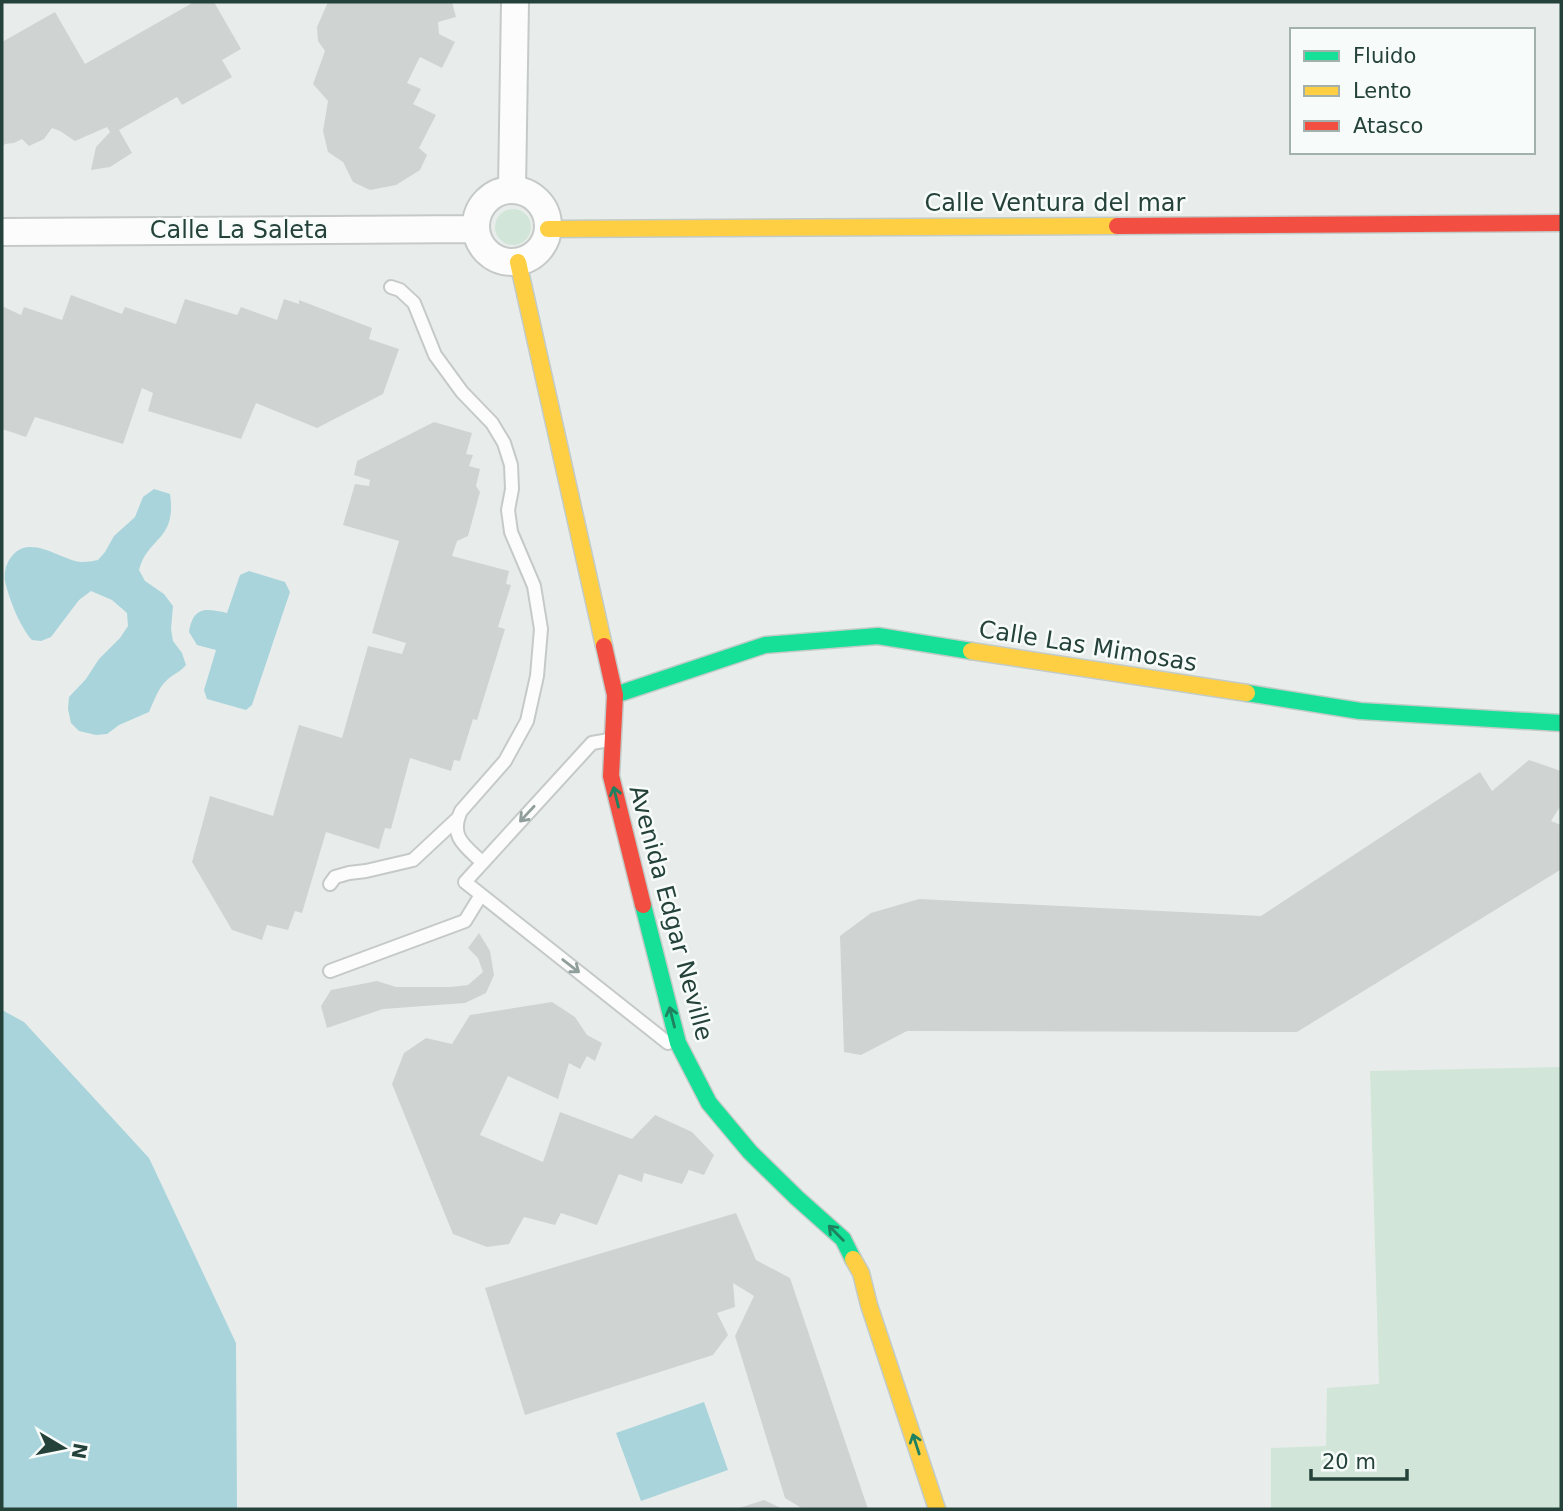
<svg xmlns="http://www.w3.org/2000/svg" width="1563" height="1511" viewBox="0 0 1563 1511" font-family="'DejaVu Sans',sans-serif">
<rect width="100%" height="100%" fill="#e8edeb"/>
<!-- green -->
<path fill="#d1e6d8" d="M495 227a18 18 0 1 1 36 0a18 18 0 1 1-36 0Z
M1561,1067V1509H1271V1448L1326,1446L1327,1388L1379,1384L1370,1071Z"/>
<!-- water -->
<path fill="#a9d4db" d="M154,489L170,494C177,541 148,536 139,570L145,581L164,594L173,606L171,629L173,641L182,653L186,665C179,673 173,674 167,680C158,688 154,701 149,712L119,725L107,734L96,735L79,731L71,723L68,709L69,697L86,679L99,659L120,638L128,626L127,613L112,600L91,591L79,600L51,637L41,641L32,640C20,627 9,599 5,581C4,572 6,563 12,556C30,533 62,561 82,562C87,562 93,561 98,560L105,552L114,536L135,517L143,497Z
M249,571L285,582L290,592L252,705L246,710L207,699L204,690L216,650L197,645L189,632C193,606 206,608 227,613L240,575Z
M2,1010L24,1022L149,1158L236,1343L237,1509H2Z
M704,1402L728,1470L641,1501L616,1433Z"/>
<!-- building -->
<path fill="#cfd4d2" d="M194,2H214L241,49L222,60L232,77L182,105L177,97L119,130L132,153L110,167L91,170L96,147L110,132L107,127L75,141L60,131L52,128L44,139L29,146L22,139L14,143L5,144L2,147V42L55,12L85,64Z
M328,2H452L456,17L438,22L439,34L455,42L442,68L420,57L407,83L421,89L413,104L436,115L419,148L427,155L420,170L396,185L370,190L353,182L343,162L328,152L323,131L328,101L313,84L325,51L318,41L317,27Z
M71,295L122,314L125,307L176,324L185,299L237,315L241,307L277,320L284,299L299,304V300L372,328L369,339L399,349L383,394L317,428L256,403L241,439L148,411L153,393L142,388L123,444L35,417L26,437L2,429V306L21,315L24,307L62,320Z
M434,422L472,433L466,454L473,455L469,466L480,469L476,486L480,492L468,536L457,541L452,556L509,571L506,584L511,585L498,627L505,629L477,720L473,719L460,761L454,760L451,771L410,758L391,829L385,828L379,849L326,832L302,913L295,911L288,930L267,925L262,940L232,930L192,862L210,796L273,816L299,725L342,738L368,646L402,654L406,643L372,633L399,541L343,525L355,484L369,486L370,480L354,475L357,461Z
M1529,760L1561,771V805L1551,821L1561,825L1560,870L1297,1032L907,1031L861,1055L844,1052L840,936L871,913L919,899L1261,916L1480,772L1492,791Z
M479,933L490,951L494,975L486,993L465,1003L383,1009L327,1028L321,1006L331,990L377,981L396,987H450L468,985L483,972L478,958L468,948Z
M552,1002L575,1017L587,1035L602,1043L595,1061L587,1056L580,1069L569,1063L558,1099L508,1076L480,1135L543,1162L560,1112L632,1139L655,1115L692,1132L714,1155L704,1175L689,1170L682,1184L644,1173L642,1182L619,1174L597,1225L561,1213L555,1225L524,1217L509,1244L487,1247L453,1234L392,1084L404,1053L426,1038L452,1044L470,1015Z
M736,1213L756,1260L790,1278L868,1509H803L785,1498L735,1336L754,1296L733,1283L735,1307L717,1313L728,1335L713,1355L525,1415L485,1288Z
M764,1500L783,1509H736Z"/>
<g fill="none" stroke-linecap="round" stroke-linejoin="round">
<defs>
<path id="lane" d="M391,287L400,290L414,303L435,355L462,392L492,423L504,443L511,465L512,489L508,510L511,532L534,586L541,629L537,676L527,721L505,761L461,811C449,837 465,846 482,862
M609,740L592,743L465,882L668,1043
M330,884L335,877L349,873L366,871L413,860L458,818
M330,971L465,921L481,895"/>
<path id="street" d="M512,189L515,2
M476 226a36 36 0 1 1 72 0a36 36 0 1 1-72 0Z
M2,232L476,229"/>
<path id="fast" d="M1247,693L1360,711L1561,723
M615,695L765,645L878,636L971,651
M643,905L678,1043L709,1103L750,1152L797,1198L843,1239L853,1259"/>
<path id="slow" d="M548,229L1117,226
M518,262L604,646
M971,651L1247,693
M853,1259L861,1273L869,1305L937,1509"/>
<path id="jam" d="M1117,226L1561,223
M604,646L615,695L611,776L643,905"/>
</defs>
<!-- lane casing -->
<use href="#lane" stroke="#c5cac8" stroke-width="16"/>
<!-- street casing -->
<use href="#street" stroke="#c5cac8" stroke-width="30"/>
<!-- fast casing -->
<use href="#fast" stroke="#c3cbc8" stroke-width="19"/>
<!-- slow casing -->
<use href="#slow" stroke="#c3cbc8" stroke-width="19"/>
<!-- jam casing -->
<use href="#jam" stroke="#c3cbc8" stroke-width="19"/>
<!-- lane -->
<use href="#lane" stroke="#fcfcfc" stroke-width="12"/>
<!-- street -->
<use href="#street" stroke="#fcfcfc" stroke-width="26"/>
<!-- fast -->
<use href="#fast" stroke="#16e098" stroke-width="16"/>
<!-- slow -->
<use href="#slow" stroke="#ffcf43" stroke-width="16"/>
<!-- jam -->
<use href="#jam" stroke="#f24e42" stroke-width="16"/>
</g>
<!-- one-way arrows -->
<defs><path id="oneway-shaft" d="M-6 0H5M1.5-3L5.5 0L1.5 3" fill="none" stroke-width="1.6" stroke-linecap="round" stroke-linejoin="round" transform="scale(1.75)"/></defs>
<g stroke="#1e8160">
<use href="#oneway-shaft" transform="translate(616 797) rotate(-104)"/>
<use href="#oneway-shaft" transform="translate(672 1017) rotate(-104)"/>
<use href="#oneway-shaft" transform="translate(836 1233) rotate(-135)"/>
<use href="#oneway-shaft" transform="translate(916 1444) rotate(-108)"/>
</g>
<g stroke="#909f9b">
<use href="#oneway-shaft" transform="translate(527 814) rotate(133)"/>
<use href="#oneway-shaft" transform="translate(571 966) rotate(38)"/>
</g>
<g text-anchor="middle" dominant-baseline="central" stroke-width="5" stroke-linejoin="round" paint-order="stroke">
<!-- street labels -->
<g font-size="24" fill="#24423a" stroke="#f7fbf9">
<text x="1055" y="203">Calle Ventura del mar</text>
<text x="239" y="230">Calle La Saleta</text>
<text transform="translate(1088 646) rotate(9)">Calle Las Mimosas</text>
<text transform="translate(671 913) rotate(75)">Avenida Edgar Neville</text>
</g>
</g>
<!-- border -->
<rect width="1563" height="1511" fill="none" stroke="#24423a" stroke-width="7"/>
<!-- legend -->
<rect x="1290" y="28" width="245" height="126" fill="#f7fbf9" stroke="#a3b1ad" stroke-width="2"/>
<rect x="1304" y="51" width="35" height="10" fill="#16e098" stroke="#a3b1ad" stroke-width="2"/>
<text x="1353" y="63" font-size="21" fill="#24423a">Fluido</text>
<rect x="1304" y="86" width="35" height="10" fill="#ffcf43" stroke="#a3b1ad" stroke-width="2"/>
<text x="1353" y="98" font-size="21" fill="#24423a">Lento</text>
<rect x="1304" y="121" width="35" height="10" fill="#f24e42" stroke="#a3b1ad" stroke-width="2"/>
<text x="1353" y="133" font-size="21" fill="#24423a">Atasco</text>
<!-- north arrow -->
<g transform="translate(63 1448) rotate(100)" stroke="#f7fbf9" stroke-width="5" paint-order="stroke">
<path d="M0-5L12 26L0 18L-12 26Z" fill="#24423a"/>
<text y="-10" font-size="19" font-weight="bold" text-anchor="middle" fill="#24423a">N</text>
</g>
<!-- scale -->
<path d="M1311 1469v10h96v-10" fill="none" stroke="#24423a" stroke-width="3.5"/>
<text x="1322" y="1469" font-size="21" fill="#24423a" stroke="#f7fbf9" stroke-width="5" paint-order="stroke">20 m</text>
</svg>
